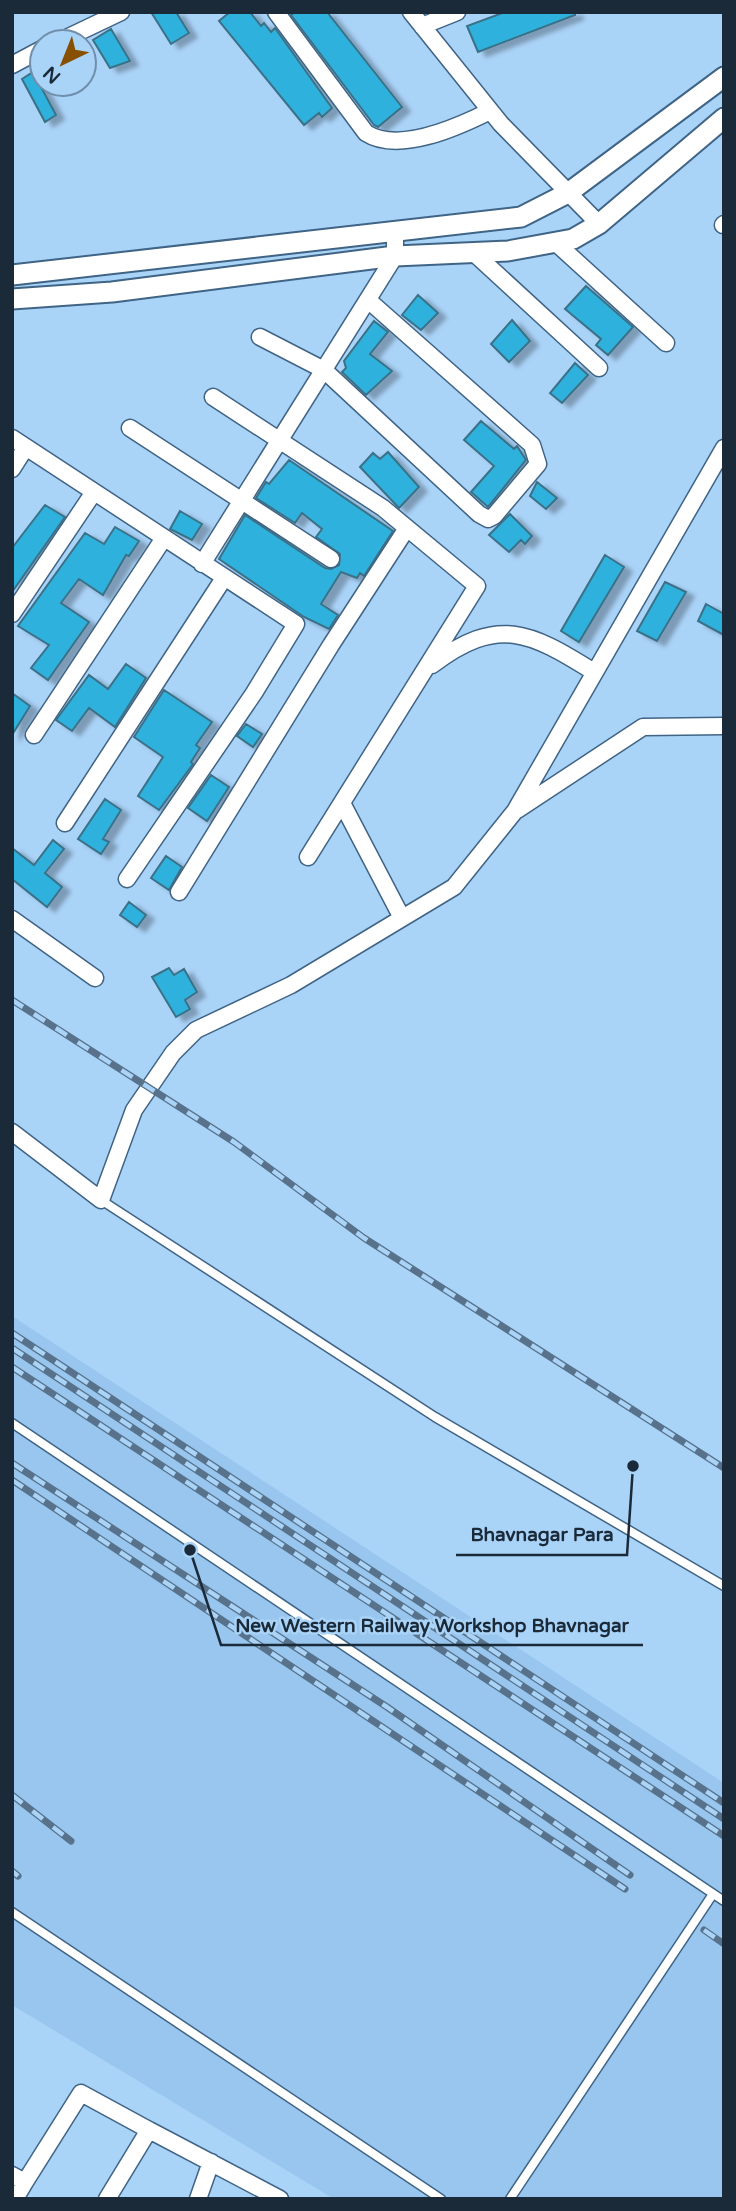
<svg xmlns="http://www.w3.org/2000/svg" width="736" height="2211" viewBox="0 0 736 2211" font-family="'Varela Round',sans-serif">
<defs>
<filter id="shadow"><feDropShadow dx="8" dy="4.5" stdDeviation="2" flood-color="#0004"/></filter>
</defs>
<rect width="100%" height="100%" fill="#aad3f8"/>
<!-- built -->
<path fill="#98c6ee" d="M12,1316L724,1783V2199H334L12,2005Z"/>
<!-- building -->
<path fill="#2fb1dd" stroke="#3b7187" stroke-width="2" filter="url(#shadow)" d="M151,12H176L189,33L171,44Z
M230,12H250L261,26L264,23L271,32L275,28L332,108L322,117L319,113L304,125L219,21Z
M295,12H327L402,107L378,127L374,125L291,15Z
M505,12H575V15L478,52L467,26Z
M111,29L130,61L110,68L93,40Z
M33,72L56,115L45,122L22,79Z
M586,286L633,327L608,355L596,345L601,339L565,309Z
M418,295L438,313L421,330L402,315Z
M512,320L530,341L509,362L491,344Z
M374,321L388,332L370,354L392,371L366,395L342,372L346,368L344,361Z
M575,363L588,375L562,403L550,393Z
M481,421L514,449L517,446L526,460L488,507L471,492L494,466L464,440Z
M388,452L419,487L399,508L360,467L373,453L380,459Z
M289,460L393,531L364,576L360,573L357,578L341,572L321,604L338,615L329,629L304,617L219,559L245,515L325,568L331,569L339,565L340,554L316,537L322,529L302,513L295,523L256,498L266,482L269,484Z
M537,482L557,498L546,509L530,496Z
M45,505L65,517L12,592V548Z
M180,511L202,524L192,540L170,529Z
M510,514L532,536L525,544L521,540L509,552L489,535Z
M115,527L139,541L129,556L126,555L103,595L79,579L61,603L89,622L48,680L31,668L49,645L18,626L85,533L104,544Z
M605,555L624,567L579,642L561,631Z
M665,582L686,592L657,641L637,631Z
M706,604L724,614V635L698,621Z
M126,664L146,678L115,727L89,708L72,731L56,720L89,675L108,689Z
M164,690L212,722L196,745L200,748L191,762L193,764L159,810L138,796L163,757L134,737Z
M12,693L30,706L12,735Z
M246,724L262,734L253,747L237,736Z
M211,775L229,787L207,821L188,808Z
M105,799L121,810L103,839L109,842L101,854L78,839Z
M53,840L64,849L45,873L62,887L47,907L12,879V848L34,865Z
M166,856L182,867L169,890L151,878Z
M129,902L146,915L137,927L120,915Z
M169,968L174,975L184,969L197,992L185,1000L190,1009L176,1017L152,977Z"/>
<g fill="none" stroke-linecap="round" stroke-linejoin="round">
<defs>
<path id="service" d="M101,1200L435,1417L724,1586
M12,1423L724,1901
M12,1912L441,2199
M510,2199L713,1894"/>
<path id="minor" d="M276,12L366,133C399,154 458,127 490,111
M411,12L501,124L599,224
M422,26L457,12
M58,42L121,12
M12,65L42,49
M723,225L724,224
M555,242L666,343
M474,253L599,368
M260,337L324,370L479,514L488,519L494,516L538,464L532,445L368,300
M213,397L383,508L477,586L308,857
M130,428L331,559
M12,438L296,624L254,693L127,879
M12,469L26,447
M202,564L395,256V233
M12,614L94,492
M432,665C498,615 530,632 594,672
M34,735L164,538
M342,803L402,918
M517,810L643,727L724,726
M65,823L224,578
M179,892L331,645L407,528
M12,919L95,978
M12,1132L101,1200L134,1110L173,1053L196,1030L291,985L454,887L515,811L724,448
M12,2175L25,2182L81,2093L149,2130
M15,2199L25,2182
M107,2199L149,2130L280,2199
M198,2199L211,2162"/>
<path id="tertiary" d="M12,275L521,217L568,193L724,77
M12,299L112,292L395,256L508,251L573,239L599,224L724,118"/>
</defs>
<!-- service casing -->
<use href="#service" stroke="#3f6485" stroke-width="11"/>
<!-- minor casing -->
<use href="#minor" stroke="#3f6485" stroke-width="19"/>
<!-- tertiary casing -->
<use href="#tertiary" stroke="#3f6485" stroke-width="23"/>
<!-- service -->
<use href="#service" stroke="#fff" stroke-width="8"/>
<!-- minor -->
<use href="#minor" stroke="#fff" stroke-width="16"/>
<!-- tertiary -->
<use href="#tertiary" stroke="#fff" stroke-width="19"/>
<defs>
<path id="rail" d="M12,1000L234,1142L364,1238L724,1468
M12,1333L724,1803
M12,1348L724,1819
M12,1367L724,1836
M12,1463L387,1707L630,1875
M12,1480L625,1889
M12,1795L71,1841
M12,1871L18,1876
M704,1930L724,1944"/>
</defs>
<!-- rail casing -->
<use href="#rail" stroke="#57728a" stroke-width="7"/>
<!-- rail -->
<use href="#rail" stroke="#aad3f8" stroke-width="4.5" stroke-dasharray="13" stroke-linecap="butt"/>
</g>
<!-- callouts -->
<path fill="none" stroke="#1a2a38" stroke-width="2.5" d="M633 1466L627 1555H456M190 1550L221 1645H643"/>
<g fill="#1a2a38" stroke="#aad3f8" stroke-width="2.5">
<circle cx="633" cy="1466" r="7"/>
<circle cx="190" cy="1550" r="7"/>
</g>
<g font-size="19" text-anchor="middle" font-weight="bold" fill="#1a2a38" stroke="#aad3f8" stroke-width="5" stroke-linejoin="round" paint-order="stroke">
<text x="542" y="1541">Bhavnagar Para</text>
<text x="432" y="1632">New Western Railway Workshop Bhavnagar</text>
</g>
<!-- border -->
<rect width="736" height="2211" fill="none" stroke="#1a2a38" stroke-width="28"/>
<!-- north arrow -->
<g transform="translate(63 63) rotate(223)"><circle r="33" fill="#aad3f8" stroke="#708fab" stroke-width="2"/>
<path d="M0-5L12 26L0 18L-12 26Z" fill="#875000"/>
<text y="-10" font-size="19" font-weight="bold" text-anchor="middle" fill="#1a2a38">N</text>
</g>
</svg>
